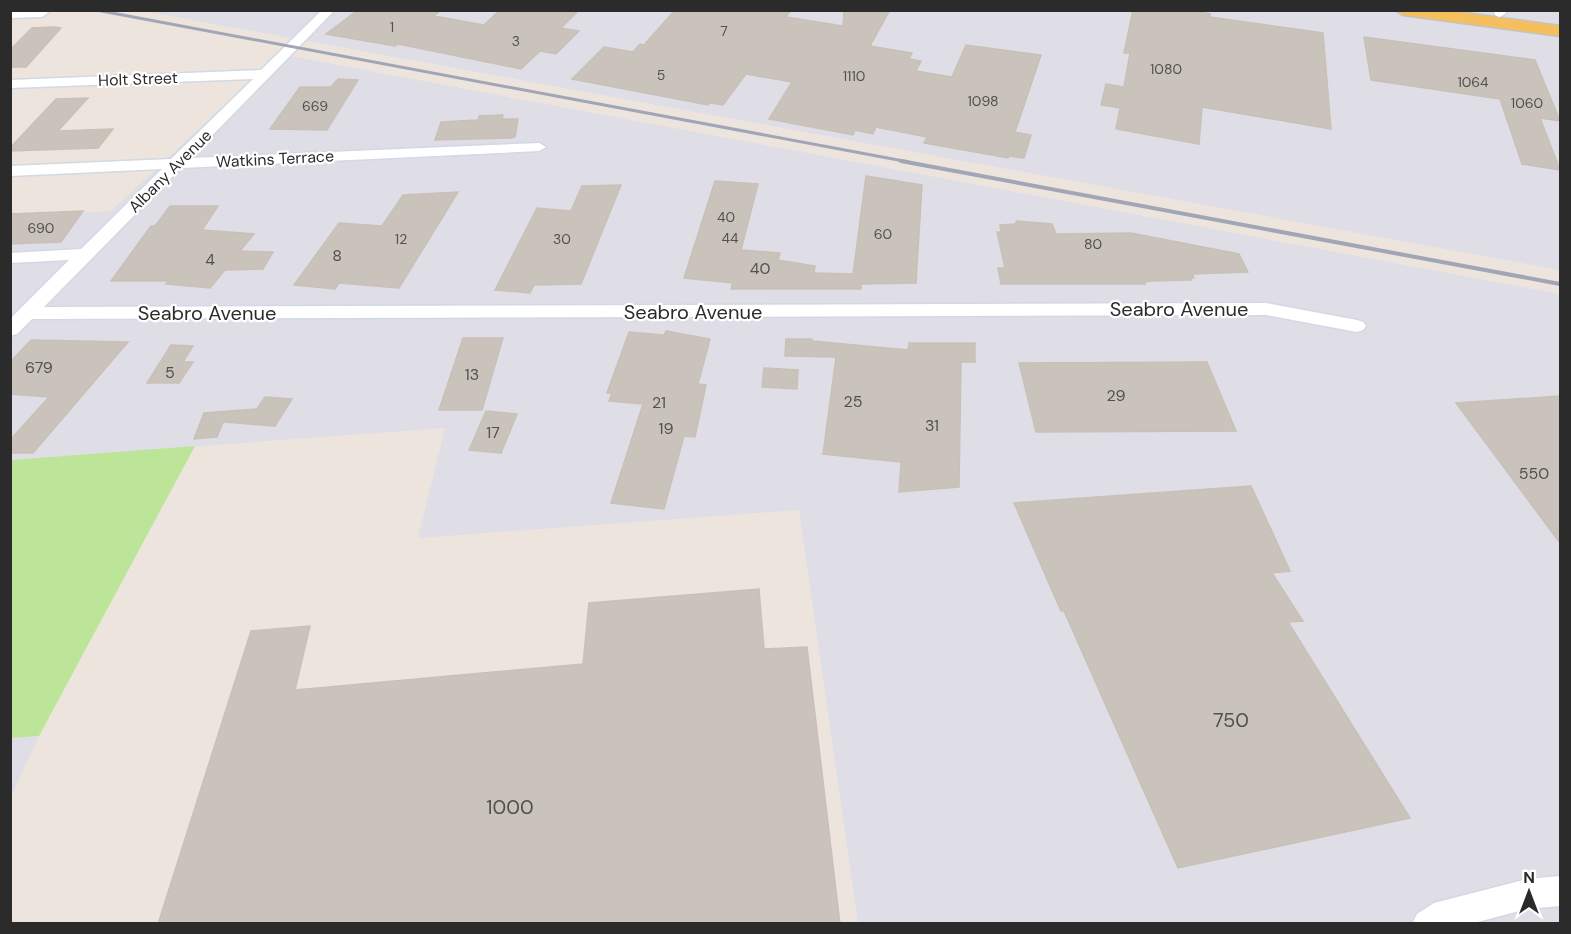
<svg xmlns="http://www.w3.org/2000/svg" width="1571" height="934" viewBox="0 0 1571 934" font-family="'DM Sans',sans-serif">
<rect width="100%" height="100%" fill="#ede5dd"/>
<!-- industrial -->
<path fill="#dfdee6" d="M143,11H1560V270Z
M279,54L1560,294V923H858L799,510L418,538L445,428L11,460L10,216L111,211Z
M39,736L11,797L10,738Z"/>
<!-- green -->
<path fill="#bce599" d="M195,446L39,736L11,738V460Z"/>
<!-- building -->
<path fill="#c9c3bc" stroke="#c9c0b7" stroke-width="1.5" d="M358,10H441L434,16L484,25L500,10H579L561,28L579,31L556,54L540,51L521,69L398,44L395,46L326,34Z
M675,10H791L786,17L843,26L844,10H890L870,46L912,53L909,59L921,61L916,71L952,77L966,45L1041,55L1015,132L1031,135L1024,158L1009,156L1008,158L924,143L927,137L876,127L873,134L855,130L853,135L769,119L792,82L746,74L723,105L710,103L708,105L572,79L604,47L633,52L640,44L644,45Z
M1133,10H1188L1210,14V17L1323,33L1331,129L1202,107L1199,144L1116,129L1120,108L1101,105L1106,84L1124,87L1130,53H1124Z
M54,27L61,28L26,67H10V50L32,28Z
M1364,37L1535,60L1560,121L1540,118L1560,170L1522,164L1500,99L1371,80Z
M338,79L358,80L327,130L270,129L300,87H331Z
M88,98L58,131L113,129L98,148L10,151V148L56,99Z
M503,115L502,119H518L515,137L511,138L435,140L441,122L478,120L479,116Z
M866,176L922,185L916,283L861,284V289H731L733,283L684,278L715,181L758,184L741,250L780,253L778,260L815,266L814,273L853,274Z
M621,185L581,284L534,285L530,293L495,290L537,208L571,211L582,186Z
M458,192L399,288L339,283L335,289L294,285L339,223L382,226L403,195Z
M170,206H218L202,230L254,234L240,251L273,252L263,269L225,270L210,288L166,284L169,281H111L151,226H155Z
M83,211L61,242L10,244V214Z
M1017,221L1052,224L1056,234L1131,233L1239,254L1248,272L1192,274L1194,278H1190L1191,280L1151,281L1144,282L1145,284H1001L998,268H1005L997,232H1001L1000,225L1015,224Z
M666,331L710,339L698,384L706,385L695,437L684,436L664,509L611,503L643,404L609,401L612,393H607L629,332L664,335Z
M463,338H503L482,410H439Z
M786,339H812V341L908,350L909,343H975V362H961L959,487L899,492L901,462L823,454L836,357L785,356Z
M31,340L128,342L33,453H10V440L49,397L10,394V362Z
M171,345L193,346L183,362H193L179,383H147Z
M1207,362L1236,431L1036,432L1019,363Z
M764,368L798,370L797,389L762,387Z
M1560,396V543L1456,403Z
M265,397L292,399L275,426L223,422L217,437L194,439L204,413L257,409Z
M486,411L517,414L501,453L469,450Z
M1251,486L1290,571L1272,573L1303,621L1288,622L1410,818L1178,868L1064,611H1061L1014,503Z
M759,589L764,649L807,647L840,924H158L251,631L310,626L295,690L583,664L589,603Z"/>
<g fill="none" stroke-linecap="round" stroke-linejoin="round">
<defs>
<path id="minor" d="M10,10H46L48,13L42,17L10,18Z
M322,10H335L190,158L539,143L546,147L539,151L181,168L44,307L1266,303L1357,320L1363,322L1366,326L1363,330L1357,332L1266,315L32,319L17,334L10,336V319L69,260L10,263V253L81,249L162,169L10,176V166L171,159L253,79L10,88V80L261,70Z
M1493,10H1505L1506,13L1500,17L1496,16Z
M1560,876V906L1527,909L1470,924H1412L1417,914L1434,903L1527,879Z"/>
<path id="major" d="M1395,10H1443L1560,26V36L1403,15Z"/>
</defs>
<!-- minor casing -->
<use href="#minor" stroke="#d2d8e4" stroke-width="3"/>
<!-- major casing -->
<use href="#major" stroke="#c4c4c4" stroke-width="3"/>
<!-- minor -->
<use href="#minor" fill="#fff" fill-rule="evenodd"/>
<!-- major -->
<use href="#major" fill="#f4bf5c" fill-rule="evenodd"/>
<!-- rail-far1 -->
<path stroke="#a0a6b6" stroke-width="3" d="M96,10L909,162"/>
<!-- rail -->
<path stroke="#a0a6b6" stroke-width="4" d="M901,161L1560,284"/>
</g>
<g text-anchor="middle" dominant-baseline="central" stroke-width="4.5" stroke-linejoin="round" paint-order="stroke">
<!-- far-number labels -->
<g font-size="14" fill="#52514f">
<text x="392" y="27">1</text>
<text x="724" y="31">7</text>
<text x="516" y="41">3</text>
<text x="1166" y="69">1080</text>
<text x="661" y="75">5</text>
<text x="854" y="76">1110</text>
<text x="1473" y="82">1064</text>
<text x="983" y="101">1098</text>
<text x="1527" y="103">1060</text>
<text x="315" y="106">669</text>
<text x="726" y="217">40</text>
<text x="41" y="228">690</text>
<text x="883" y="234">60</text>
<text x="730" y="238">44</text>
<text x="401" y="239">12</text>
<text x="562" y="239">30</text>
<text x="1093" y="244">80</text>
</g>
<!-- far-street labels -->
<g font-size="16" fill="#2b2b2b" stroke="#fff">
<text transform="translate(138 79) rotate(-2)">Holt Street</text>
<text transform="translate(275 159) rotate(-3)">Watkins Terrace</text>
<text transform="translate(170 171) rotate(-45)">Albany Avenue</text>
</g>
<!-- number labels -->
<g font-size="16" fill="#52514f">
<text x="337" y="255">8</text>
<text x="210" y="259">4</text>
<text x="760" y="268">40</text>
<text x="39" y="367">679</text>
<text x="170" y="372">5</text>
<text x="472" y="374">13</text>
<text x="1116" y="395">29</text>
<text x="853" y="401">25</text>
<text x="659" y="402">21</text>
<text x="932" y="425">31</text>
<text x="666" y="428">19</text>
<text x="493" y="432">17</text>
<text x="1534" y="473">550</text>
</g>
<!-- street labels -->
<g font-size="20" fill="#2b2b2b" stroke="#fff">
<text x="1179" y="309">Seabro Avenue</text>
<text x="693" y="312">Seabro Avenue</text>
<text x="207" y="313">Seabro Avenue</text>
</g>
<!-- near-number labels -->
<g font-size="20" fill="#52514f">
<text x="1231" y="720">750</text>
<text x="510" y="807">1000</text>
</g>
</g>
<!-- border -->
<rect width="1571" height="934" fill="none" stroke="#2b2b2b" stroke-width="24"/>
<!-- north arrow -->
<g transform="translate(1529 892)" stroke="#ffffff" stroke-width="4.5" paint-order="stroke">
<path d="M0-4.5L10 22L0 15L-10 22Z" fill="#2b2b2b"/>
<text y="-9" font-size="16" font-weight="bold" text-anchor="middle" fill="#2b2b2b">N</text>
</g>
</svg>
